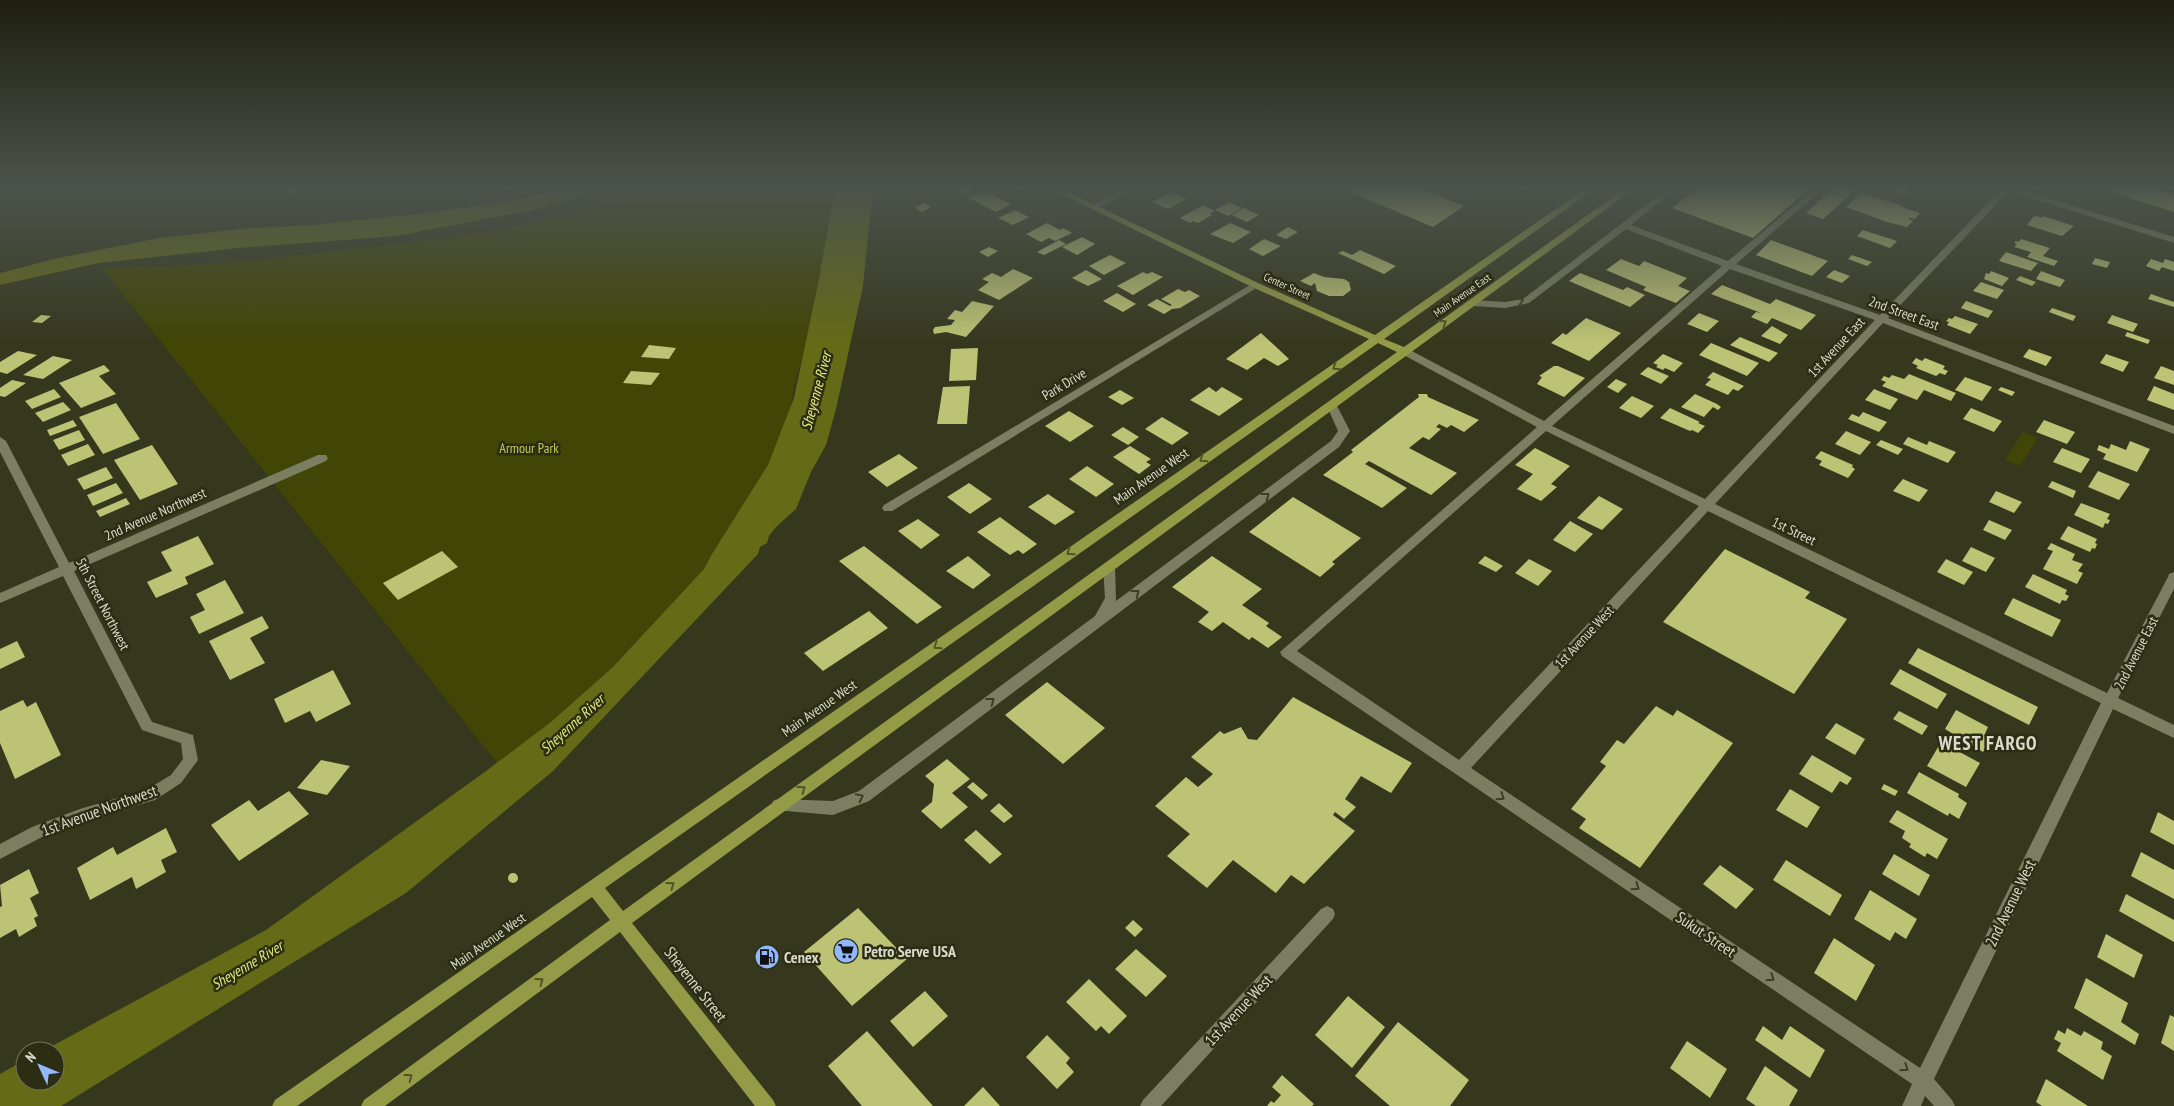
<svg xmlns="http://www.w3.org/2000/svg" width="2174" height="1106" viewBox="0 0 2174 1106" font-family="'PT Sans Narrow',sans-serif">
<rect width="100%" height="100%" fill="#36381e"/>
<!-- green -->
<path fill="#414506" d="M633,188H839L827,275L794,386L787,433L713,574L574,707L497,763L102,268C136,267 170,267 204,264C258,261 312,253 366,247C457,237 550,229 633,188Z
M2023,432L2038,438L2020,466L2005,460Z"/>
<!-- water -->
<path fill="#646a16" d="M569,188H603L538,209L396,236L238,248L99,263L0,285V273L58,258L160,238L251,228L313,225L425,213L512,201Z
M835,188H873L863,286L836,409L826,445L811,472L796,509L776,527L769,536L767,543L760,547L758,554L553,771L406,893L61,1106H0V1074L25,1060V1081H55V1051H43L266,930L486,771L551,722L613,667L704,569L712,554L768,465L794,398L819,279Z"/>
<!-- building -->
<path fill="#bcc374" d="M284,188H307V189L289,194Z
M953,188H978L965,194Z
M1341,188H1420L1464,206L1433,227Z
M1698,188H1810L1753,238L1672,208Z
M1834,188H1856L1847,197L1830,192Z
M1898,188H1902L1910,190L1904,195L1894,192Z
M2098,188H2153L2174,194V212Z
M985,191L1011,204L996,212L969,198Z
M1171,192L1186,199L1168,209L1152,202Z
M1829,192L1846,198L1823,219L1806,213Z
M1861,193L1903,206L1902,207L1920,213L1915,219L1910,218L1908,219L1913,221L1907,227L1887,222L1846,207Z
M1229,202L1242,208L1228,216L1215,210Z
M924,203L931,207L922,212L915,208Z
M1203,205L1215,211L1210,213L1212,215L1198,223L1193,221L1190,223L1180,218Z
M1244,208L1259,215L1247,222L1232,215Z
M1015,210L1029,217L1013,225L998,218Z
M2037,216L2042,218L2043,216L2074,226L2062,236L2027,225L2033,217Z
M1047,223L1060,230L1063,228L1072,233L1055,241L1049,238L1041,242L1026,234Z
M1230,223L1251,232L1233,243L1210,234Z
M1288,227L1298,232L1286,239L1276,235Z
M1863,230L1897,241L1890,248L1857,236Z
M1082,237L1095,244L1077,255L1062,247Z
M1264,239L1281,246L1263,256L1249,249Z
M2021,239L2050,248L2043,256L2058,261L2054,266L2027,257L2031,252L2014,247L2017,244L2014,243L2016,241L2018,242Z
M1059,240L1066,244L1044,255L1037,252Z
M1771,240L1828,261L1812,276L1756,255Z
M989,247L998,251L988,257L979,252Z
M1360,250L1396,266L1384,274L1338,253L1343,251L1352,255Z
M2006,252L2038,263L2031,271L1999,261Z
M1110,255L1126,263L1104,275L1089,266Z
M1852,255L1872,262L1867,266L1848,259Z
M2095,258L2110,262L2107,268L2092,264Z
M1621,259L1639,266L1644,261L1687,278L1678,286L1690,291L1676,303L1643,290L1646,287L1606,270Z
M2151,259L2163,263L2165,259L2174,262V271L2162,267L2159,271L2146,266Z
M1013,269L1033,278L999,300L978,290L989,282L982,279L992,273L1001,277Z
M1086,270L1102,279L1088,286L1072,278Z
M1834,270L1850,276L1842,283L1826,277Z
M1991,271L2009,278L2002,286L1984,279L1986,273L1989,274Z
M2041,271L2065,280L2060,287L2036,279Z
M1143,272L1147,274L1152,272L1163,277L1133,295L1117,286Z
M1314,273L1324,277L1344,279L1349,282L1351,290L1343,296H1329L1317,291L1315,283L1311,286L1300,281Z
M1580,273L1623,290L1627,287L1645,295L1630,307L1569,281Z
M2020,276L2036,282L2032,286L2016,280Z
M1981,282L2004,290L1997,299L1973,291Z
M1722,285L1770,304L1776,299L1816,315L1801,330L1772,318L1767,324L1751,317L1756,312L1761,313L1711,294Z
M1178,289L1185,292L1189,290L1200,296L1180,308L1172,309L1164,314L1147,305L1157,299L1170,306L1172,305L1161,299Z
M1117,293L1136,304L1123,312L1103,301Z
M2151,294L2174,302V307L2148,299Z
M972,301L994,306L966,337L946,332L934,334L933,330L935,327L951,325L955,320L947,319L955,310L962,312Z
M1966,301L1993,311L1988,318L1961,308Z
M2052,308L2076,316L2073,321L2049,312Z
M1699,313L1719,321L1707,332L1687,324Z
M41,315L51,316L42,323L32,322Z
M2112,315L2138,324L2133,332L2107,323Z
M1955,316L1978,324L1970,334L1947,325L1949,322L1946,321L1949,318L1952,319Z
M1586,318L1621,333L1589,361L1551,343L1563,333L1566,335Z
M1772,326L1788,335L1780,344L1761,336Z
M2127,332L2150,340L2148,344L2125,336Z
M1261,333L1289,359L1278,366L1264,358L1247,370L1226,359Z
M1740,337L1778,353L1769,362L1730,345Z
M1711,343L1759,363L1747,376L1699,355Z
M649,345L676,348L669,359L641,357Z
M978,348L976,380L949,381L951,349Z
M2029,349L2052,357L2046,366L2023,357Z
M18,351L37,355L7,374L0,372V362Z
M1663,354L1683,363L1674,372L1665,368L1663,370L1656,367L1658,365L1653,363Z
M2106,354L2129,362L2123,372L2100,363Z
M53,356L72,360L43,379L23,375Z
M1916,358L1922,361L1925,358L1945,366L1943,369L1948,371L1945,375L1940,373L1936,376L1916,368L1918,366L1912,363Z
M104,365L110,371L99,376L116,394L81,408L59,383Z
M1554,366H1558L1585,378L1564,397L1537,384L1542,377L1539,376Z
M2161,366L2174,371V385L2154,378Z
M1648,367L1669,376L1661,384L1640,374Z
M631,371L660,373L651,385L623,383Z
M1713,372L1744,386L1738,391L1733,389L1728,395L1705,385L1711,379L1707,378Z
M1909,374L1956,393L1951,401L1924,390L1917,400L1882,386L1886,382L1881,380L1884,376L1889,378L1892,375L1904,379Z
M1965,377L1992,387L1982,401L1955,390Z
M1616,379L1627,384L1618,393L1607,387Z
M12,380L26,383L5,397L0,396V388Z
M970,386L967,424H937L943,387Z
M2154,386L2174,394V410L2147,400Z
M1209,387L1216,392L1222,387L1243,399L1219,416L1190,400Z
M2001,387L2015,392L2012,396L1998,390Z
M54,389L61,397L32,409L25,401Z
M1874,389L1898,399L1890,410L1865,400Z
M1120,390L1134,398L1122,405L1108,397Z
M1418,394H1427L1428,397L1479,420L1464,432L1451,425L1447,428L1439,424L1436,427L1441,429L1429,440L1423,437L1409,448L1457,473L1431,495L1369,461L1365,464L1407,488L1382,508L1323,475L1353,452L1351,450L1419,397Z
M1695,394L1717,404L1721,407L1718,410L1713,407L1704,417L1681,407Z
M1632,396L1654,406L1641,418L1619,408Z
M63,402L71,410L43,422L35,413Z
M116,403L140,439L103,454L79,417Z
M1670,408L1700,422L1698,423L1705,426L1698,433L1692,430L1690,431L1660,418Z
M1971,408L2002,421L1994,432L1963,419Z
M1069,411L1094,426L1070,442L1045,426Z
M1863,412L1887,422L1879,432L1848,419L1852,414L1859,417Z
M1162,417L1189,433L1172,445L1145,429Z
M73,420L77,426L50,436L47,430Z
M2044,420L2075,432L2067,444L2036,432Z
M1123,427L1139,437L1128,445L1111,435Z
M79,430L85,440L59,450L53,440Z
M1846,431L1871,442L1860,455L1835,444Z
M1908,437L1927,445L1929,441L1956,452L1948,463L1903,444Z
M1881,440L1903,449L1898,455L1876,445Z
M2130,441L2150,449L2137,472L2103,459L2106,454L2097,450L2099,445L2109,449L2111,444L2126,450Z
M88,444L95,455L68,466L61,455Z
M152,445L178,484L140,500L114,460Z
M1130,446L1151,459L1146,462L1151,465L1139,474L1113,457Z
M1535,448L1570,466L1551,484L1557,487L1541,501L1517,489L1533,474L1515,465Z
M2062,448L2090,459L2081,473L2053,462Z
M1821,451L1853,465L1852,467L1855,469L1848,478L1819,465L1822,461L1815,458Z
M899,454L918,468L887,487L868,472Z
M1087,466L1114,484L1096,497L1069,479Z
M106,467L113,478L84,490L77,479Z
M2098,471L2130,484L2119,500L2088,487Z
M1903,479L1928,490L1919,502L1893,491Z
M2052,481L2076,491L2073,498L2048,487Z
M116,483L123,493L93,506L87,495Z
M969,483L992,499L970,514L947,497Z
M1996,491L2022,502L2014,513L1989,502Z
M1048,494L1075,512L1055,525L1028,507Z
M1599,496L1623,509L1602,530L1577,518Z
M1293,497L1361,538L1332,562L1335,564L1320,577L1249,532Z
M126,498L130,504L100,517L96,511Z
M2081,503L2110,514L2107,519L2110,520L2108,524L2105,523L2103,528L2074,515Z
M1000,517L1037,544L1023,554L1018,550L1010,555L977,532Z
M918,519L940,535L921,549L898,531Z
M1989,520L2012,530L2005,540L1983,530Z
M1570,521L1593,534L1575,552L1553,540Z
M2068,526L2097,539L2095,543L2097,544L2095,549L2092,548L2090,552L2060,539Z
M198,536L214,564L185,577L188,584L156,598L147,582L172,571L161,552Z
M2051,543L2075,554L2072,560L2083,564L2078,571L2083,573L2077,584L2043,569L2053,551L2047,549Z
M864,546L942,607L917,624L839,561Z
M1971,547L1995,558L1986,572L1962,561Z
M1725,549L1810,592L1805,598L1847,619L1794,694L1663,622Z
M442,551L458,567L398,600L383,583Z
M968,556L991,575L973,589L946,571Z
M1212,556L1262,589L1242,605L1269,623L1266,626L1282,637L1268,648L1252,637L1249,640L1223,622L1212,631L1198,622L1209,612L1172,587Z
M1485,556L1503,566L1496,572L1478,563Z
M1529,559L1552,571L1538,586L1515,573Z
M1946,559L1973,572L1964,585L1937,572Z
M2033,574L2067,590L2065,594L2069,596L2066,601L2062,600L2060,604L2025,587Z
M225,580L244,613L199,634L190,617L205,610L196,594Z
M2013,598L2061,620L2052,637L2004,614Z
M869,611L888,628L823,671L804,653Z
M262,616L269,628L250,638L265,663L230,680L209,641Z
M17,641L25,657L0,669V649Z
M1918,648L2038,707L2029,725L1908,663Z
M1900,669L1947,694L1937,709L1890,684Z
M333,670L351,704L316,722L310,711L285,723L274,699Z
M1047,682L1105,728L1063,764L1005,715Z
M1293,697L1412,763L1391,793L1361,776L1345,799L1356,807L1344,819L1335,812L1333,815L1355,831L1304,884L1291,875L1276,893L1233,860L1207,888L1167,856L1190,834L1155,806L1186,777L1198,787L1213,774L1191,757L1220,731L1224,734L1241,727L1248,739L1257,740Z
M23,700L27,707L36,702L61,755L15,779L0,743V711Z
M1656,706L1673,716L1677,710L1733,743L1640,868L1579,828L1586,819L1571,809L1606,766L1600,762L1617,740L1624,744Z
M1956,710L1988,727L1984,736L1990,739L1983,752L1945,729Z
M1899,711L1928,726L1922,735L1893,719Z
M1836,723L1865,739L1855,755L1825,738Z
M1941,742L1980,763L1966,787L1927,766Z
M1812,755L1852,778L1847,785L1840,781L1832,793L1799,774Z
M947,759L970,779L952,793L968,807L941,829L921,811L932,802L934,784L925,776Z
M321,760L350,766L327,795L297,788Z
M1919,772L1959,794L1958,797L1967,803L1959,819L1949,813L1948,816L1907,793Z
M973,782L988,795L982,800L967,787Z
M1884,784L1898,791L1895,796L1881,789Z
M1790,789L1820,807L1807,828L1776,810Z
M289,791L309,814L239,861L211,825L249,800L258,811Z
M999,803L1013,816L1004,823L990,811Z
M1897,810L1948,839L1937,859L1927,853L1925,857L1909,847L1911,844L1902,838L1905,831L1889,822Z
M2158,812L2174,821V845L2150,832Z
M166,828L177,852L161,860L166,872L136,889L132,877L90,900L77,868L113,847L117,855Z
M976,830L1002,854L990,864L964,840Z
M2141,852L2174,870V899L2131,876Z
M1894,854L1930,875L1919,896L1882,874Z
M1786,860L1842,895L1830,916L1773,880Z
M1720,865L1754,889L1736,909L1703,884Z
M29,869L39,893L30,898L38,916L34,918L37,926L19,937L16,929L0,938V907L2,906L0,885Z
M508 878a5 5 0 1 1 10 0a5 5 0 1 1-10 0Z
M1870,890L1917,919L1906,939L1895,932L1890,941L1854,919Z
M2126,894L2174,920V942L2119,911Z
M858,908L907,959L852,1006L804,952Z
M1133,920L1143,929L1135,937L1125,928Z
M2106,934L2143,955L2134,978L2097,957Z
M1834,938L1875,965L1856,1001L1814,973Z
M1136,949L1167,976L1146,997L1115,969Z
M2086,978L2128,1003L2121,1022L2139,1034L2135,1045L2074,1008Z
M1089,979L1127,1016L1109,1034L1101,1026L1096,1031L1066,1002Z
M925,991L948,1016L913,1047L890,1021Z
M1348,996L1385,1027L1352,1068L1315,1035Z
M2170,1015L2174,1017V1051L2161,1043Z
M1398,1022L1469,1080L1450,1106H1390L1355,1076Z
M1763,1026L1782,1040L1790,1026L1825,1050L1810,1078L1755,1040Z
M2067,1028L2081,1036L2084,1031L2103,1042L2101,1049L2112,1056L2103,1080L2057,1051L2061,1043L2054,1039L2058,1030L2065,1034Z
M867,1031L933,1106H862L828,1066Z
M1047,1035L1070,1058L1066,1063L1074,1072L1057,1089L1026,1057Z
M1687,1041L1727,1069L1710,1098L1670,1068Z
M1765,1066L1798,1090L1789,1106H1756L1746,1099Z
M1282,1075L1314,1104L1312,1106H1267L1271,1101L1274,1103L1281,1095L1272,1087Z
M2046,1079L2088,1106H2042L2036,1102Z
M983,1087L1000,1106H964Z"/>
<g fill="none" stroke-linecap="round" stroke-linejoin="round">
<!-- minor -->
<path fill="#7b7e61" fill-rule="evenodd" d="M1124,188H1135L1096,209L1089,207Z
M1668,188H1677L1631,225L1728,261L1815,188H1824L1736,264L1880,315L2002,188H2016L2174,237V243L2009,191L1888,318L2174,426V434L1883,323L1715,504L2107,693L2168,577L2169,574L2174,572V589L2118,698L2174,725V738L2113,709L1934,1079L1952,1100L1955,1106H1934L1925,1096L1921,1106H1902L1912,1084L1282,656L1280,652L1537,427L1400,353V349H1408L1544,421L1722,266L1626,229L1529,303L1505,308L1473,306L1468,303L1473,300L1505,302L1523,299ZM1730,269L1875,320L1705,499L1552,426ZM1546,431L1699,506L1459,760L1297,651ZM1708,511L2101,703L1920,1068L1471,768Z
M1255,282L1258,283V287L892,511H884L882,508L884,505Z
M1331,401L1336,404L1350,431L1339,447L869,801L833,815L774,810L771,805L774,800L779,799L833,801L859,791L1095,616L1105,598L1103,566L1105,563H1113L1115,566L1116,601L1331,441L1338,431L1326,404Z
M0,437L6,441L69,563L318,455H326L328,458L326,461L74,571L152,722L193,735L198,760L181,783L155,800L81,822L42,837L0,859V844L32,827L80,809L146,790L171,775L183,759L181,743L142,730L63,576L0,603V593L59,567L0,452Z
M1327,906L1333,909L1335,914L1333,919L1161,1106H1140L1143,1100L1321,909Z"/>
<!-- major -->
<path fill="#949b47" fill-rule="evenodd" d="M1049,188H1060L1258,283L1375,335L1586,188H1596L1384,339L1404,347L1625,188H1635L632,923L773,1100L776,1106H755L620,932L385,1106H361L364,1100L610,920L592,897L297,1106H272L275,1100L1369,339L1252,287ZM1378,343L1397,352L623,911L605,888Z"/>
</g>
<!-- one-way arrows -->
<defs><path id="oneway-chevron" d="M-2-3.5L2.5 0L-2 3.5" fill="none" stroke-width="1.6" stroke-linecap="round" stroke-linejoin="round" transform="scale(1.25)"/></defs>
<g stroke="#3c3e23">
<use href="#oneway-chevron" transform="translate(1520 301) rotate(-17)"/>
<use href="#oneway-chevron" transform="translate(1266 496) rotate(-37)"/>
<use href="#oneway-chevron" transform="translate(1136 593) rotate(-37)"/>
<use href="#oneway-chevron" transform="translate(991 701) rotate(-37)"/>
<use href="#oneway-chevron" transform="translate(860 797) rotate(-26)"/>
<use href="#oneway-chevron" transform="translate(1501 797) rotate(34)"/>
<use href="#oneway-chevron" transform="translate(1636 887) rotate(34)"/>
<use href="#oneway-chevron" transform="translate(1771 978) rotate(34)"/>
<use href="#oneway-chevron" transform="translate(1905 1068) rotate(34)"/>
</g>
<g stroke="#505426">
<use href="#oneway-chevron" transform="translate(1443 323) rotate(-35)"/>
<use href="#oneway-chevron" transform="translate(1336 367) rotate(145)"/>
<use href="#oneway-chevron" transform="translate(1203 459) rotate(145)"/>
<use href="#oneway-chevron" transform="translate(1070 552) rotate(145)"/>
<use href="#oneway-chevron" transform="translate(937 646) rotate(145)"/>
<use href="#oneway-chevron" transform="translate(802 789) rotate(-36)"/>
<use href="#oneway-chevron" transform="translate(671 885) rotate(-36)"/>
<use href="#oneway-chevron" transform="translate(540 981) rotate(-36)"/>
<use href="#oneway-chevron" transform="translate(409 1077) rotate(-36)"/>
</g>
<!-- sky -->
<linearGradient id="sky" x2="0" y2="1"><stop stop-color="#1e1f10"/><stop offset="0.55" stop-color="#4c534c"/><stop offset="1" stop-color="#4c534c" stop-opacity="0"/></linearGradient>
<rect width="2174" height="343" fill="url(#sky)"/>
<!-- icons -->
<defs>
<symbol id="supermarket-disc" viewBox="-11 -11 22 22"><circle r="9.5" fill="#93b7fd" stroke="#2c2e14"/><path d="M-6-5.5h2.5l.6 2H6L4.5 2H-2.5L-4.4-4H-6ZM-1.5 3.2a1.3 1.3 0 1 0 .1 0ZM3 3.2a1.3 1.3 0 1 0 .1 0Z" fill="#111"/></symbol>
<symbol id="fuel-disc" viewBox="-11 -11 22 22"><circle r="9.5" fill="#93b7fd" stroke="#2c2e14"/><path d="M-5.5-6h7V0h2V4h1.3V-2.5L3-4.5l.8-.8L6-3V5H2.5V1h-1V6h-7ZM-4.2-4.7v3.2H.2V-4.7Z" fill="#111"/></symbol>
</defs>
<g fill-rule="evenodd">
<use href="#supermarket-disc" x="832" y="937" width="28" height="28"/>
<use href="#fuel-disc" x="753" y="943" width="28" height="28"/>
</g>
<g text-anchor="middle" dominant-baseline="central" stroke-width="5" stroke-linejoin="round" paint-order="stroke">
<!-- far-street labels -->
<g font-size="11" fill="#d9dccc" stroke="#2c2e14">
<text transform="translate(1287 286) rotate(24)">Center Street</text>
<text transform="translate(1462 295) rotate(-35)">Main Avenue East</text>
</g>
<!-- street labels -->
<g font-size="14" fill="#d9dccc" stroke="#2c2e14">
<text transform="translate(1904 313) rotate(20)">2nd Street East</text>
<text transform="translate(1836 347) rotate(-47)">1st Avenue East</text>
<text transform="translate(1064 384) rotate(-31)">Park Drive</text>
<text transform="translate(1151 476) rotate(-35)">Main Avenue West</text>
<text transform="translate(155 514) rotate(-24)">2nd Avenue Northwest</text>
<text transform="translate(1794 531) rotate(26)">1st Street</text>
<text transform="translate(103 604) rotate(63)">5th Street Northwest</text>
<text transform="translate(1584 637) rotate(-47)">1st Avenue West</text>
<text transform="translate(2136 653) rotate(-63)">2nd Avenue East</text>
<text transform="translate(819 708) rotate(-35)">Main Avenue West</text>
<text transform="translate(488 941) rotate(-35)">Main Avenue West</text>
</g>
<!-- park labels -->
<g font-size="14" fill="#c1ca5e" stroke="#2c2e14">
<text x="529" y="448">Armour Park</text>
</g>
<!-- water labels -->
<g font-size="15" font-style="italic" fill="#dfe97d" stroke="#2c2e14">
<text transform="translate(816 391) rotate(-75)">Sheyenne River</text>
<text transform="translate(572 724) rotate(-42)">Sheyenne River</text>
<text transform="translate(247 965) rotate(-31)">Sheyenne River</text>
</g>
<!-- near-street labels -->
<g font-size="16" fill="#d9dccc" stroke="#2c2e14">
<text transform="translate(99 810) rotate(-20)">1st Avenue Northwest</text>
<text transform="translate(2010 903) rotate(-64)">2nd Avenue West</text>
<text transform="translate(1706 934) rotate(34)">Sukut Street</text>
<text transform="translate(696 984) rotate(52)">Sheyenne Street</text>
<text transform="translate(1238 1010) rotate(-47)">1st Avenue West</text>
</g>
<!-- near-poi labels -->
<g font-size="16" font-weight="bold" fill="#d9dccc" stroke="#2c2e14" text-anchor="start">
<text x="864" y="951">Petro Serve USA</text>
<text x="784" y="957">Cenex</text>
</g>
<!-- district labels -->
<g font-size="19" font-weight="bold" letter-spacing="1" fill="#d9dccc" stroke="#2c2e14">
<text x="1988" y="743">WEST FARGO</text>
</g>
</g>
<!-- north arrow -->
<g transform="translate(40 1066) rotate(314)"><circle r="24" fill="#2c2e14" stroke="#71745e"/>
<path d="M0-4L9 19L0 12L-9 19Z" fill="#93b7fd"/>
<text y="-8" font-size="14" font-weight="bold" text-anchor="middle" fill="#d9dccc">N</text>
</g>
</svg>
